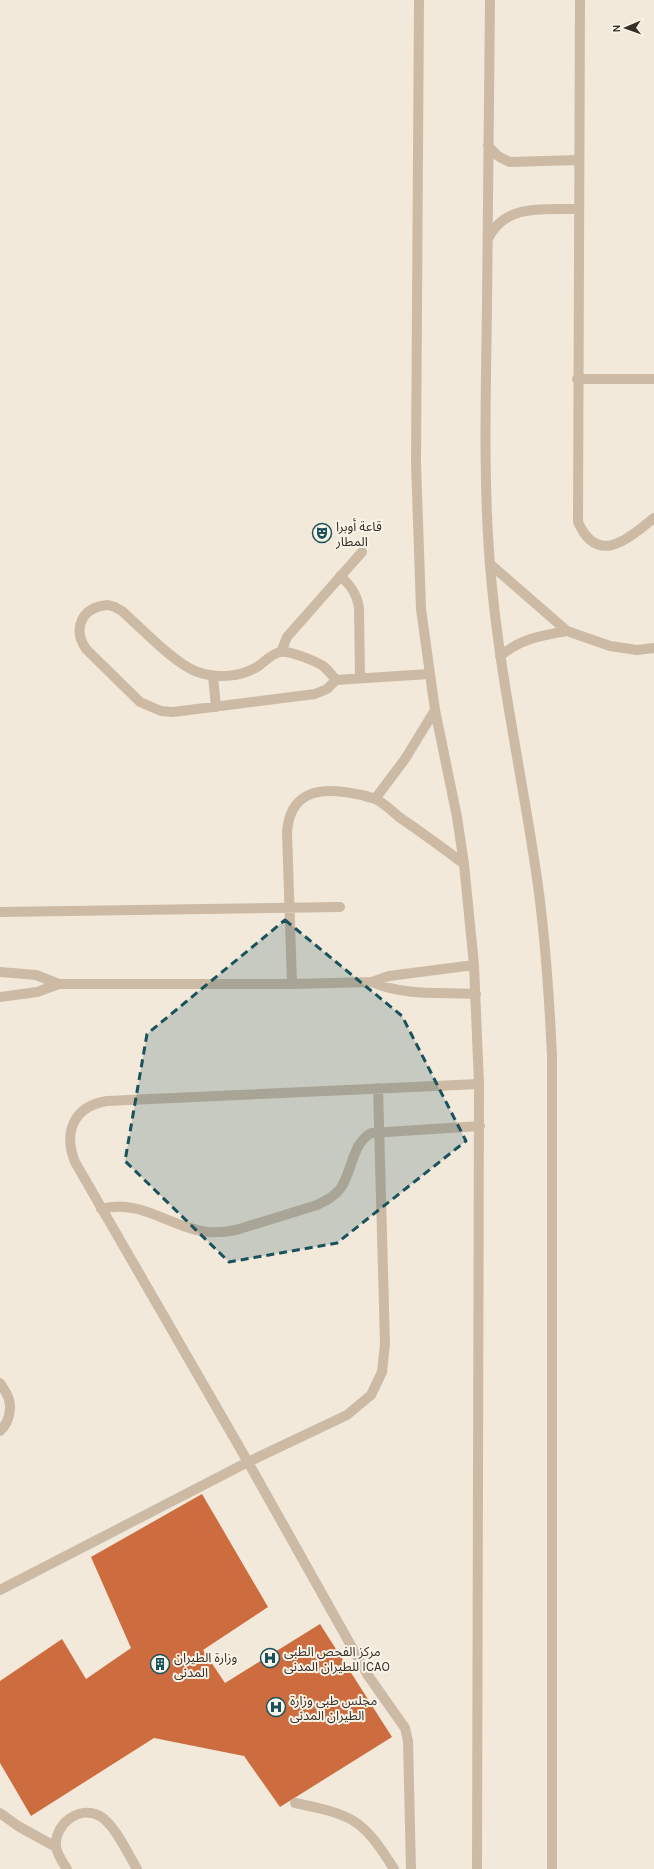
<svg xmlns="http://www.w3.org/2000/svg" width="654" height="1869" viewBox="0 0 654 1869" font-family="Karla,'Noto Sans Arabic',sans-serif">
<rect width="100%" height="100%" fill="#f3e9da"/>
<!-- building -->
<path fill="#cd6d3f" d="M202,1494L268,1607L203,1650L225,1683L320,1624L392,1737L280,1807L244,1756L154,1738L31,1816L0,1763V1681L62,1639L86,1679L131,1648L91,1557Z"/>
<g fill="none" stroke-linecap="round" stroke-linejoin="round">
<!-- minor -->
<path stroke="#ccbaa5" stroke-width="10" d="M419,0L416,463L421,609L435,710L457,817L464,864L474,965L479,1084L477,1869
M490,0C489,101 488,202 487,304C486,390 483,478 490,565C498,666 520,765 535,865C545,928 549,992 552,1056V1869
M580,0L578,522C598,567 629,538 654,518
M488,145C494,154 500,158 510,162L579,160
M489,237C506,203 546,210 579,209
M577,379H654
M490,564L567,631L610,646L637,650L654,648
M340,576C351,585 357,594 359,608L360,678
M108,605L115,607L122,611C140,627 177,666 198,672C218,679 242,677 260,665C266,660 272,654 280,652C289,650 315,661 323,666C328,670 332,675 336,680L327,689L315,694L173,712L161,711L140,702L86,649C72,628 82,607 108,605Z
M281,652L287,637L362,552
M500,656C522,638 540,636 567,631
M213,676L216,707
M336,680L429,674
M375,799L405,759L435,710
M0,912L340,907
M0,972L36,975L59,984
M372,982C403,996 442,992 476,994
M292,984L287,832C290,793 317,787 351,793C358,794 367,796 375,799C383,802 392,811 399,817C421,832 443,848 464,864
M0,997L37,992L59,984H292L372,982L389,976L474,965
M101,1209C140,1198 171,1228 208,1232C218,1233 226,1232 236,1230L317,1205C325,1201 334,1197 340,1189C353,1171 351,1145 371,1133L480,1126
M0,1383C3,1388 8,1394 9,1400C12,1410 8,1424 0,1431
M0,1590L248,1462L347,1415L371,1395L382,1372L385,1344L378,1088
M295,1803C353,1815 362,1818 394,1869
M0,1813L18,1826L56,1847
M67,1869C63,1863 57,1854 56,1847C54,1824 79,1805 100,1816C115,1825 128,1854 137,1869
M411,1869L408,1741L405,1728L367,1674L248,1462L75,1162C63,1132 74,1106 107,1101L479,1084"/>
</g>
<!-- marked area -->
<path fill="#1a525b" fill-opacity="0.2" stroke="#1a525b" stroke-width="3" stroke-dasharray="8 5" stroke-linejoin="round" d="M285,920L402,1016L466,1141L337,1243L229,1262L125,1161L147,1034Z"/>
<!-- icons -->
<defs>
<symbol id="theatre-ring" viewBox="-11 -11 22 22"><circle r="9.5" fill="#faf3e7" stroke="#1a525b" stroke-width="1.5"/><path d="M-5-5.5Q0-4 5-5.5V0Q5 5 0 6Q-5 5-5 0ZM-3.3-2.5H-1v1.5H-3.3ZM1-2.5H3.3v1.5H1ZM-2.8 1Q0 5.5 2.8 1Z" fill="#1a525b"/></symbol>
<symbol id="hospital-ring" viewBox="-11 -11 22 22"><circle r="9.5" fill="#faf3e7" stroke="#1a525b" stroke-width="1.5"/><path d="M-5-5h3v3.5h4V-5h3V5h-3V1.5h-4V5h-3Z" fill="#1a525b"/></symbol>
<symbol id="building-ring" viewBox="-11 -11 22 22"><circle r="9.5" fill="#faf3e7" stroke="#1a525b" stroke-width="1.5"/><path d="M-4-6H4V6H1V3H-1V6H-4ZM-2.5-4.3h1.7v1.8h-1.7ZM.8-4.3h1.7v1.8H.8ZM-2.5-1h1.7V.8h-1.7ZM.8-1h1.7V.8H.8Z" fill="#1a525b"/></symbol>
</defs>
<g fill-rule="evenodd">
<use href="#theatre-ring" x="311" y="522" width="22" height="22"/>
<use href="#hospital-ring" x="259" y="1647" width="22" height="22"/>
<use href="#building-ring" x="149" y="1653" width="22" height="22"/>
<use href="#hospital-ring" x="265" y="1696" width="22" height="22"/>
</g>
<g text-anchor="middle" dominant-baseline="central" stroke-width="4" stroke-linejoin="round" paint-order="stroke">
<!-- poi labels -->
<g font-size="13" fill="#372e27" stroke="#faf3e7" text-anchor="start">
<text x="336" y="526">قاعة أوبرا<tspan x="336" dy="15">المطار</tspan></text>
<text x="284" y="1651">مركز الفحص الطبى<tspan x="284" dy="15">للطيران المدنى ICAO</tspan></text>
<text x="174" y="1657">وزارة الطيران<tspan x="174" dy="15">المدنى</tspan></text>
<text x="290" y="1700">مجلس طبي وزارة<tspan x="290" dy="15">الطيران المدنى</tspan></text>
</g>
</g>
<!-- north arrow -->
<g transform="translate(626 28) rotate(268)" stroke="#faf3e7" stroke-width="3" paint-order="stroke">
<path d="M0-3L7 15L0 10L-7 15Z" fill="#372e27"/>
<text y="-6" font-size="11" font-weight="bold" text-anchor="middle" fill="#372e27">N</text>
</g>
</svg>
